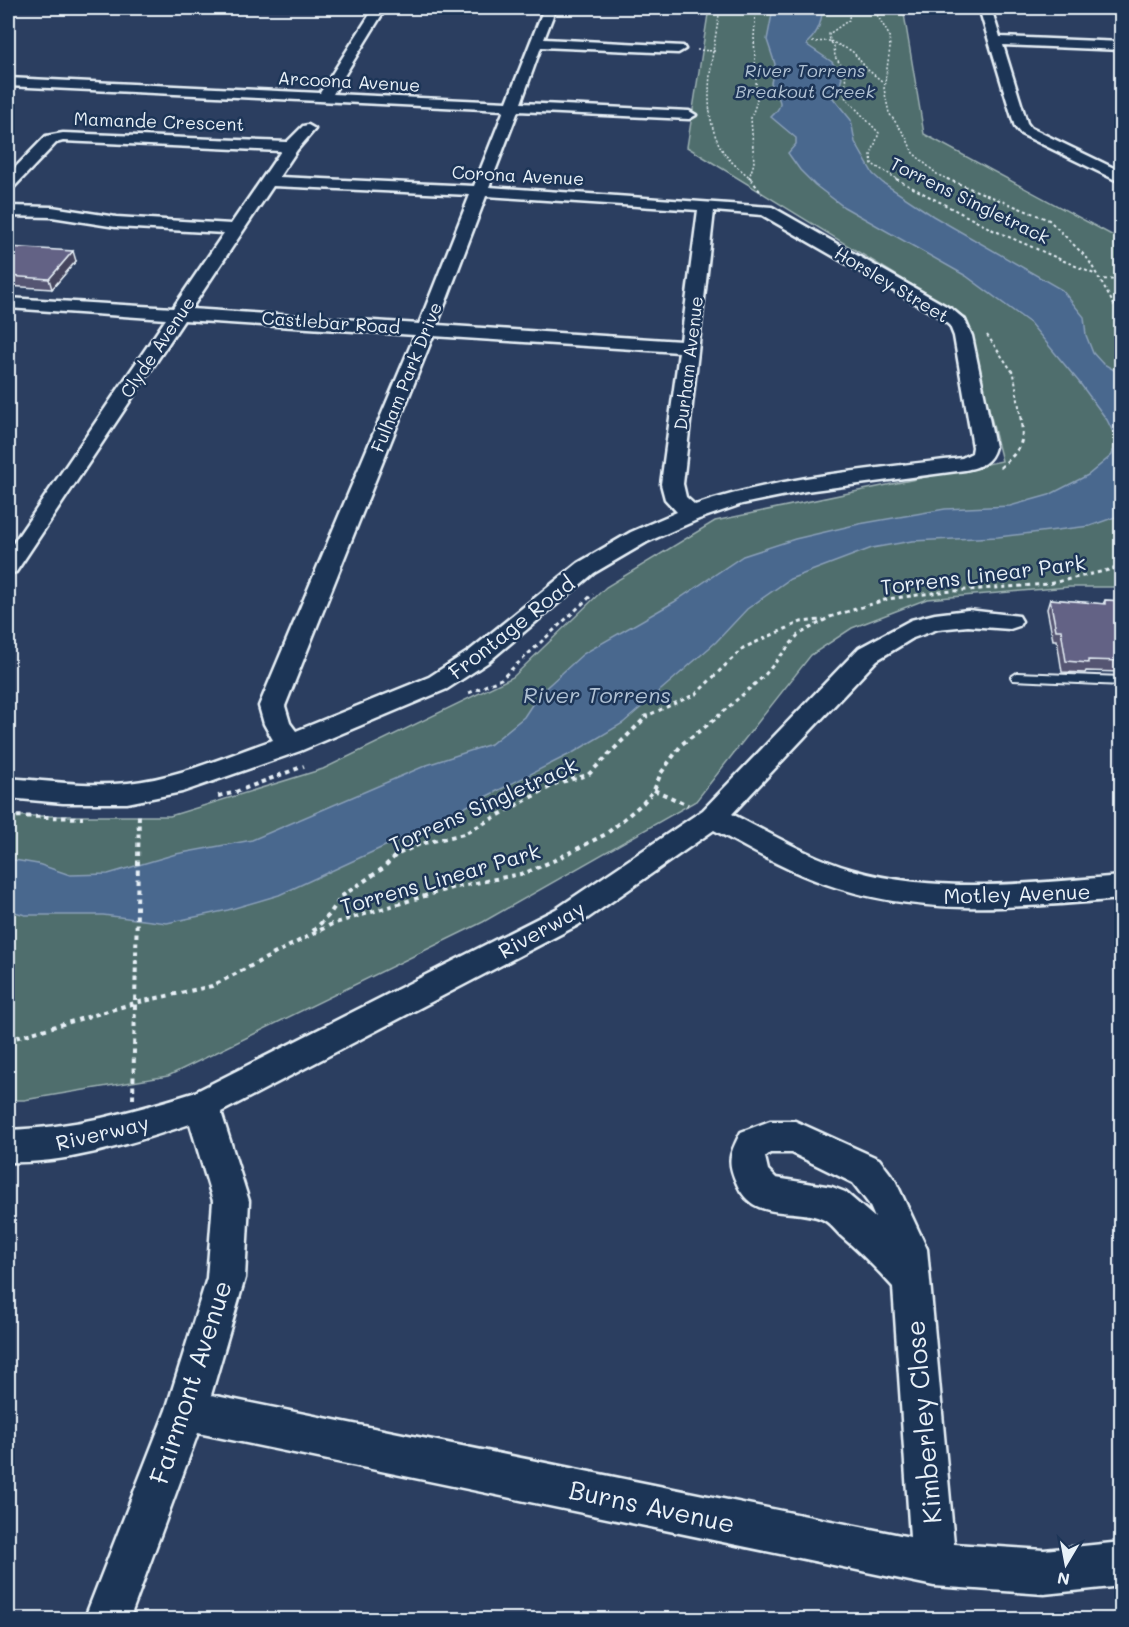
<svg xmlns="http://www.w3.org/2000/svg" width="1129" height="1627" viewBox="0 0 1129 1627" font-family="Mali,sans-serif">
<rect width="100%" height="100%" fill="#2b3e60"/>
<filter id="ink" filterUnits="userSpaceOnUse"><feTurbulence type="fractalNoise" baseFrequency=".0167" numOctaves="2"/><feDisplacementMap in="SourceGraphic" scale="12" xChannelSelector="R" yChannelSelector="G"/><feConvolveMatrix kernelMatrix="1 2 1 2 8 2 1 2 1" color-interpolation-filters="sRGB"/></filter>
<g filter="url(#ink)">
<!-- green -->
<path fill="#4f6e6d" stroke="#9cb0b2" stroke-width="1.5" d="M709,8H903L924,134L1121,240V304L1115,305L1122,313L1121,587H1069L927,599L852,628L811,655L696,801L483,922L168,1076L24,1100H8V816H170L323,769L513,677L606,587L715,521L1002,461L966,318L687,147Z"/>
<!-- water -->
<path fill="#49688e" stroke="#899fb8" stroke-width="1.5" d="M777,8H823C821,22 819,32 808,42L807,45L832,62L842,77L840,86L835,89L833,98L851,120L855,142L873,174L883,183L933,216L1062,290L1084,317L1086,335L1093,353L1102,363L1121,374V515L1090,526L998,537L912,541L872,548L790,579L747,609L716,642L623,723L574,752L420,830L279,895L228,910L167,923L103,915H25L8,910V859L38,864L70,875L108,874L176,854L252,840L427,765L491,744L524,717L539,694L583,654L674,602L743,556L795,539L859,524L945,509L1010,506L1049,495L1088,475L1112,455L1116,438L1107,420L1079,382L1030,323L966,276L844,207L815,185L800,170L788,153L796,144V138L771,117C788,101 777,100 771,83L775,64L767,40L772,14Z"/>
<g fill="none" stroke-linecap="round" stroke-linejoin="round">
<defs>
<path id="lane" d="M1017,673L1122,677V685L1013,680L1011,677Z"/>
<path id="street" d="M374,8H386L333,94L507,102L544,8H556L544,39L683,46L685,49L678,53L541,47L521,103L689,111L696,115L689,119L518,111L489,187L772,207L953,310L965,320L972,336L995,447C991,463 980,467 965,470L806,491L742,504L699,519L647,542L594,573L487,663L447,689L300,751L182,792L127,803H63L8,798V778C47,781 88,787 128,783C178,778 226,756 273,740L264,724L259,706L415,335L184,320L16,572L8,574V551L166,319L8,308V298L173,308L224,233L116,227L52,217L8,216V206L52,207L116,217L231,224L281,151L63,141L56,143L14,187L8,189V175L46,136L63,133L287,142L303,126L308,125L315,129L297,150L279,177L474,186L504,110L8,86V78L320,93ZM273,186L470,195L419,324L191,309ZM486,196L698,210L681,341L437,325ZM714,211L762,215L941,318L950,326L954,336L973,447L972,453L962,458C872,469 781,476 695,505L686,497L683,484ZM433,336L679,352L661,484L665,499L677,512L631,532L578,563L469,651L429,677L296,731L290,723L285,706Z
M979,8H991L1000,37L1122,42V50L1003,45L1027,123L1031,128L1122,172V183L1021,134L1015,127Z
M968,610L1019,616L1022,621L1019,626L1010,629L968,626L938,629L913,638L877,660L732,814C771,834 811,858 853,870C940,895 1032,883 1122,876V899C1021,907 923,918 826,884C787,871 751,850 714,830L578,925L221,1112L249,1201L245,1278L211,1395L910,1537L893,1287C876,1268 859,1251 840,1235C835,1230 829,1222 822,1219C793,1206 754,1223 737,1184C726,1160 730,1154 741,1132L770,1121H795L879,1159L895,1180L927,1249L954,1544L1044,1550L1122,1542V1586L1044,1594L934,1586L198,1433L129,1620H84L166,1410L207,1278L213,1201L190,1124C132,1143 69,1164 8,1162V1130C72,1128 132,1112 193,1093L556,909L703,810L859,648L911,620L935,614ZM770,1153H792L853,1183L869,1204L875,1218L845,1192L832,1187L776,1178L768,1170L765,1157Z"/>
</defs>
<!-- lane casing -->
<use href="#lane" stroke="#e8f1f8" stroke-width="4"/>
<!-- street casing -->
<use href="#street" stroke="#e8f1f8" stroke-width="5"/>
<!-- path-far3 -->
<path stroke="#e8f1f8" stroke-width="1.5" stroke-dasharray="2 2" stroke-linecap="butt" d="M720,8C714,53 696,114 725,154C732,164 744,172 753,180
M850,8L849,20L829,34L830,41L852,51L868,70L883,82
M873,8L889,35L890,48L884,89L889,113L906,137L913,153L938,175L950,180
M757,10L773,8
M812,42L830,41L834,46L835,57L846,71C844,80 848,87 844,96L879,133L871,155L872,164L899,180
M697,50L715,51
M749,178L754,163L751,118L757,101L754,37L756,8"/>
<!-- path-far2 -->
<path stroke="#e8f1f8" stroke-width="2" stroke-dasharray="3 3" stroke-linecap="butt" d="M751,179L762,194
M896,179L993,230L1094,274
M947,179L1049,220L1088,259L1122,319
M1098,279L1122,280
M987,335L1014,374L1020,413"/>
<!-- path-far1 -->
<path stroke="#e8f1f8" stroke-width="3" stroke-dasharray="4 4" stroke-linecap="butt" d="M1000,468C1023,447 1025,443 1020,412
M469,693L501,679L593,594
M644,717L696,694L743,648L801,622L820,620
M717,717L764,676L798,635L830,617L888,599L940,592L1048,584L1122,567"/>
<!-- path -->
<path stroke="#e8f1f8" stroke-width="4" stroke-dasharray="4.5 4.5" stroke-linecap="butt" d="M654,790L688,805
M218,796L233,793L304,766
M8,816L83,818
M313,931L329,915L342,896L382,869L396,855L420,844L464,834L557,783L588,775L647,716
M8,1040L135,1003L212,986L332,924L451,888L525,873L555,860L606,834L643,803L654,790L661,773L682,744L719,716
M133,1099L139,813"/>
<!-- lane -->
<use href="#lane" fill="#1d3557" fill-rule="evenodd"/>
<!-- street -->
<use href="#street" fill="#1d3557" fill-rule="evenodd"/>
</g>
<!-- wall -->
<path fill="#555472" stroke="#e8f1f8" stroke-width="1.5" d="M8,247L76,261L52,289L8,286Z
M1050,599L1103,604L1105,600L1122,601V672L1086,671L1085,673L1062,672L1057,640H1053L1047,609Z"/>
<!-- shaded-wall -->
<path fill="#45455d" stroke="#e8f1f8" stroke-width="1.5" d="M73,251L76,261L52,289L49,279Z"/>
<!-- building -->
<path fill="#636285" stroke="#e8f1f8" stroke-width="1.5" d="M8,247L73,251L49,279L8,276Z
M1050,599L1105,604V600L1122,601V661L1088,660V663L1066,661L1061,630H1056Z"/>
</g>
<g text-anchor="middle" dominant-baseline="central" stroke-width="5" stroke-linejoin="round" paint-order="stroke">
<!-- far-water labels -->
<g font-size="18" font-style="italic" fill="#b0c1d3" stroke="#1d3557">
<text x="805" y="70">River Torrens<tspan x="805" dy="21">Breakout Creek</tspan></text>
</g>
<!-- far-street labels -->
<g font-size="18" fill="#e8f1f8" stroke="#1d3557">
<text transform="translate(349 81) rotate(3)">Arcoona Avenue</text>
<text transform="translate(159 121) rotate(2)">Mamande Crescent</text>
<text transform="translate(518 175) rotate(3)">Corona Avenue</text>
<text transform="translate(970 200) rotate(26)">Torrens Singletrack</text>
<text transform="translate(892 284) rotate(31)">Horsley Street</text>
<text transform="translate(331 322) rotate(4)">Castlebar Road</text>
<text transform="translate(157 347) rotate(-56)">Clyde Avenue</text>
<text transform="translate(688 363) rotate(-83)">Durham Avenue</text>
<text transform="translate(406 377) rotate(-68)">Fulham Park Drive</text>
</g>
<!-- street labels -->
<g font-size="21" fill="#e8f1f8" stroke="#1d3557">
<text transform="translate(983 574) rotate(-7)">Torrens Linear Park</text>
<text transform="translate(511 627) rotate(-38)">Frontage Road</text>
<text transform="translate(483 804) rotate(-24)">Torrens Singletrack</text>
<text transform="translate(440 878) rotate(-16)">Torrens Linear Park</text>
<text transform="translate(1017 893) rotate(-2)">Motley Avenue</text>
<text transform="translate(541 929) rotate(-29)">Riverway</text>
<text transform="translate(102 1132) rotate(-13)">Riverway</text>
</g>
<!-- water labels -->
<g font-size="22" font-style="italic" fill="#b0c1d3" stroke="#1d3557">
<text x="597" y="694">River Torrens</text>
</g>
<!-- near-street labels -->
<g font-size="26" fill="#e8f1f8" stroke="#1d3557">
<text transform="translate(190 1382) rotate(-72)">Fairmont Avenue</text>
<text transform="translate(923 1422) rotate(-95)">Kimberley Close</text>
<text transform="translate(652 1506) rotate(12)">Burns Avenue</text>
</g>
</g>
<!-- margin -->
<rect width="1129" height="1627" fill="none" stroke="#1d3557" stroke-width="30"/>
<rect x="15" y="15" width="1099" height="1597" fill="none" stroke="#e8f1f8" stroke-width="2" filter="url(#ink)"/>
<!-- north arrow -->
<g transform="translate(1066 1564) rotate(190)" stroke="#1d3557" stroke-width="4.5" paint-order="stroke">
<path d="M0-4.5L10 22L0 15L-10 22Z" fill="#e8f1f8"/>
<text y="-9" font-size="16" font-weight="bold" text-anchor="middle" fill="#e8f1f8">N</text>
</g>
</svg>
